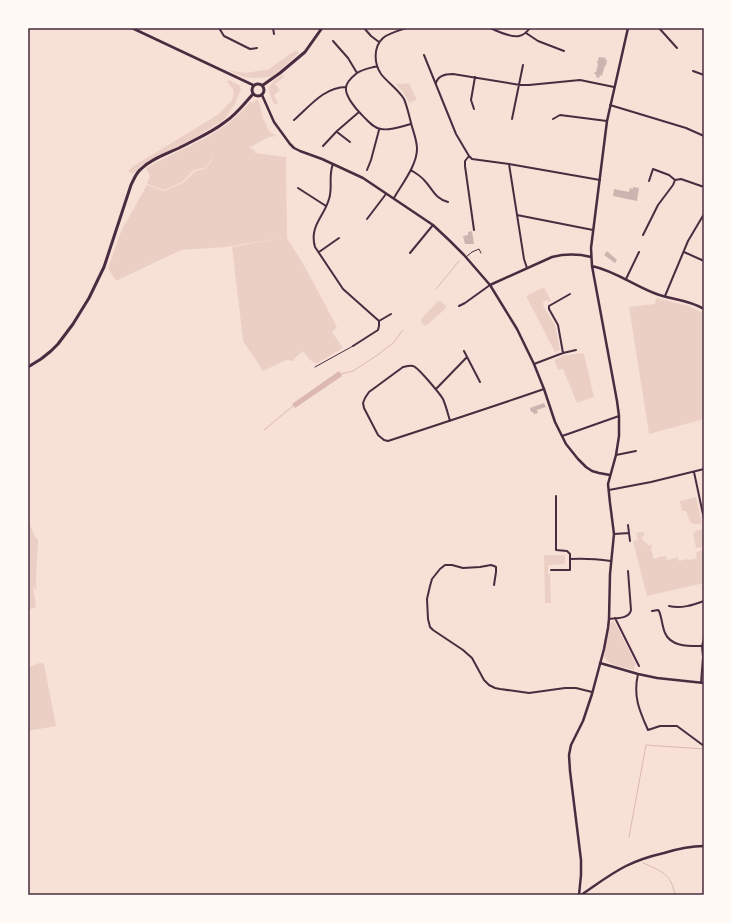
<svg xmlns="http://www.w3.org/2000/svg" width="732" height="923" viewBox="0 0 732 923" font-family="'Work Sans',sans-serif">
<rect width="100%" height="100%" fill="#f7e1d7"/>
<!-- green -->
<path fill="#ebcfc5" d="M296,50L299,53L279,71L270,77L252,78L244,77L227,70L245,73L269,69Z
M282,75L285,76L275,84L280,90L274,95L278,103L274,105L270,94L269,87L275,80Z
M229,80L239,85L241,89L236,102L225,119L193,139L148,161L142,165L133,174L128,171L132,167L219,114L232,100L234,93L233,89L227,82Z
M395,83L401,84L409,83L417,100L409,103L403,92Z
M256,100H258L260,105L263,119L266,123L267,127L270,132L277,136L269,137L249,148L255,150V153L286,157L287,238L304,265L337,327L332,332L343,348L316,364L310,360L303,351L295,358L294,359L293,361L286,360L263,371L243,341L239,306L243,303L239,306L232,247L281,238L226,247L181,250L116,281L108,268L122,229L147,185L164,191L183,183L195,171L205,169L211,162L212,155L210,162L205,168L194,170L182,182L164,190L147,184L150,176L146,168C171,153 199,144 223,127C233,120 242,111 250,102L253,103Z
M544,287L551,301L549,302L546,300L543,302L544,305L543,306L555,325L560,350L555,352L526,296Z
M656,298L689,306L704,314V419L649,434L629,307L655,304Z
M439,301H441L446,306V308L426,326L422,324L421,320L422,318L437,302Z
M582,353L584,354L594,397L577,403L563,369L558,370L554,360L561,357L562,356Z
M696,497L702,523C689,526 690,522 686,511H682L680,501Z
M28,520L35,537L38,539V544L36,577V590L33,586L36,607L28,610V546L29,545L28,544Z
M703,529L704,547L696,548L693,534L695,531Z
M642,532H643L645,534L641,538L649,546L652,543L651,550C653,553 652,556 654,559L662,556L663,557L666,556L667,560L678,557L679,561L687,559L688,560L695,559L697,557L696,554L697,552L704,549V583L647,596L633,541L638,540L636,533Z
M544,555H564L565,556V564L548,565V574H550L551,603H545Z
M612,621L614,622L615,623L636,664L634,667V670C624,667 610,667 604,657L610,624Z
M39,663H42L44,664L56,726L28,731V668Z"/>
<!-- water -->
<path fill="#dcb8b0" d="M339,371L342,376L295,408L292,404Z"/>
<g fill="none" stroke-linecap="round" stroke-linejoin="round">
<!-- stream -->
<path stroke="#dcb8b0" stroke-width="1" d="M436,289L459,261
M341,374L353,371L379,354L393,343L403,330
M264,430L293,406
M629,837L646,745L704,749
M643,863C661,871 671,873 675,895"/>
</g>
<!-- building -->
<path fill="#ccb4b1" d="M599,57L606,58L605,60H607L606,66L605,65L602,76L600,75L599,78L596,77V74H594L595,72H596L598,64L597,63Z
M633,187L639,188L637,201L613,196L614,189L629,192L630,188L633,189Z
M472,231L474,244H465L463,236L468,235V232Z
M607,251L617,260L615,263L604,255Z
M544,403L546,407L537,410L538,413L534,414L533,412H531L530,408Z"/>
<g fill="none" stroke-linecap="round" stroke-linejoin="round">
<!-- service -->
<path stroke="#4a2c40" stroke-width="1" d="M466,257L472,252L479,249L481,253
M315,367L353,346"/>
<!-- minor -->
<path stroke="#4a2c40" stroke-width="2" d="M219,28L224,36L250,49L257,48
M273,28L274,34
M364,28L371,36L379,42
M490,28C497,31 511,38 519,36C524,35 527,32 530,28
M659,28L677,48
M526,33L538,41L564,51
M333,41L348,58L357,73
M424,55L456,134L469,156L472,159L509,164L600,180
M377,66C371,68 363,69 357,73C352,77 346,82 346,88C345,96 356,109 361,114C367,120 373,128 381,129C389,131 403,126 411,124
M693,71L704,75
M436,83C438,75 446,74 453,74L520,85H529L580,80L614,87
M610,105L686,128L704,136
M474,109L471,100L475,77
M512,119L523,65
M553,119L560,115L607,121
M294,120C309,107 324,87 346,87
M337,132L350,142
M323,146L337,131L359,112
M469,156L465,161V166L474,230
M333,164C328,176 333,188 329,199C324,217 309,226 315,247L343,289L379,321
M509,164L524,259L527,268
M367,170L371,160L379,130
M411,170C415,173 421,176 424,180C433,189 434,198 448,202
M649,181L653,169L669,175L675,180
M298,188L326,206
M394,198C402,184 417,165 417,149C417,140 413,131 411,123C409,115 407,106 404,99C398,89 388,83 381,74C374,64 373,47 383,38C389,33 398,31 406,28
M517,215L593,230
M367,219L386,194
M643,235L658,205L673,185L675,180L681,179L704,187
M319,252L339,238
M684,252L704,261
M410,253L433,225
M626,279L639,252
M665,296L688,241L704,214
M459,306L465,303L490,285
M379,321L391,314
M353,346L378,330L379,326V321
M464,351L480,382
M563,353L558,325L549,309V306L570,294
M534,364L563,353L576,350
M436,389L467,357
M450,421C448,414 446,406 443,399C440,394 418,367 413,366C410,365 407,366 403,367L369,392L365,398L363,403L364,408L378,435L384,440L388,441C440,424 492,407 544,389
M562,436L568,434L619,416
M616,455L636,451
M694,472L704,519
M609,490L651,482L704,469
M628,525L630,541
M614,534L629,533
M570,559C584,558 597,559 611,561
M551,570H570V554L567,551L556,550V496
M494,585L496,572V567L494,566L491,565L480,567L463,568L452,565H445L440,569L432,579L430,586L427,599L428,619L430,627L433,630L463,650L472,658L484,680L489,685L495,688L500,689L529,693L565,688H576L592,692
M669,606C681,609 693,605 704,601
M652,611L658,610L659,611C662,618 662,626 665,633C671,647 689,646 702,646
M615,618L639,666
M609,619C617,618 629,619 631,610L628,571
M638,674C633,696 639,710 648,730L660,726H677L704,746
M701,683L703,657L702,646L704,638"/>
<!-- tertiary -->
<path stroke="#4a2c40" stroke-width="2.5" d="M132,28L253,85
M262,95L274,122L290,144L294,148L300,151L322,159L363,178L433,225L450,241L464,255L490,285L517,329L534,364L544,389L555,422L566,444L578,459L586,467L592,471L599,473L610,475
M592,266C615,271 633,285 654,293C671,300 688,299 704,309
M490,285L552,257C564,254 579,254 591,257
M600,663L638,674L657,678L704,683
M579,895L581,875V860L570,771L569,755L571,745L583,721L592,694L604,649L608,628L609,619L610,574L614,534L610,503L608,484L616,455L619,436V416L617,401L592,266L591,248L607,121L628,28
M581,895C596,885 610,874 626,866C638,860 651,856 664,853C677,849 690,846 704,846"/>
<!-- secondary -->
<path stroke="#4a2c40" stroke-width="3" d="M252 90a6 6 0 1 1 12 0a6 6 0 1 1-12 0Z
M263,85L280,73L305,52L322,28
M28,367L41,359L51,351L58,344L73,324L89,298L104,267L131,185C134,179 136,173 141,169C151,159 166,154 179,148C194,140 211,133 225,122C236,115 244,104 253,94"/>
</g>
<!-- border -->
<rect width="732" height="923" fill="none" stroke="#fffaf5" stroke-width="58"/>
<rect x="29" y="29" width="674" height="865" fill="none" stroke="#4a2c40" stroke-width="1.5"/>
</svg>
